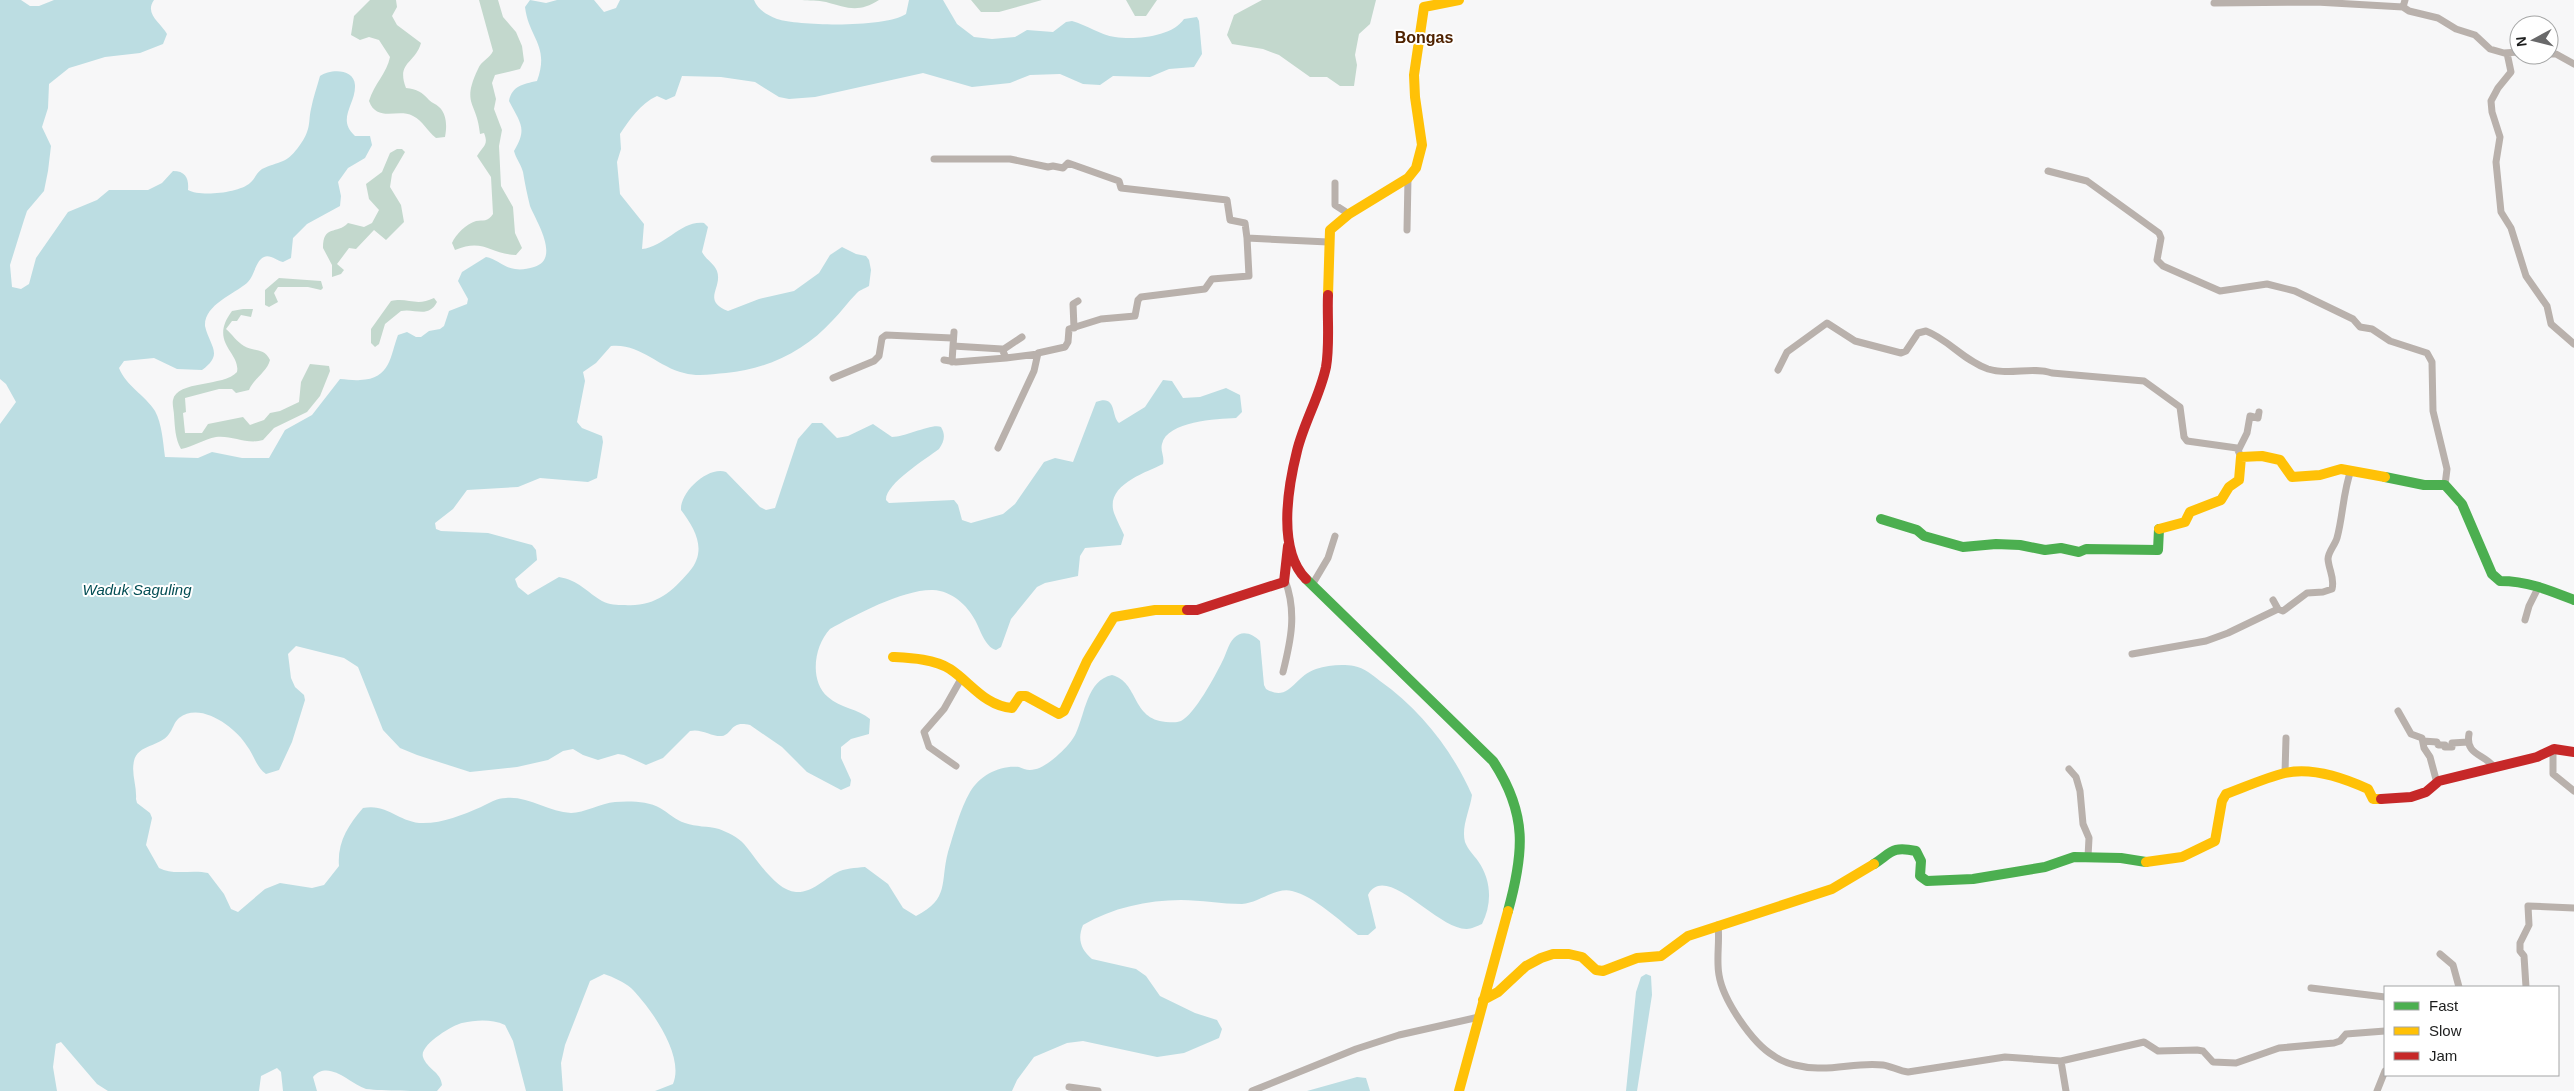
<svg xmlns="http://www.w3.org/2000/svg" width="2574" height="1091" viewBox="0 0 2574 1091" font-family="Arial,sans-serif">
<rect width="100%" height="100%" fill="#f7f7f8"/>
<!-- forest -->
<path fill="#c3d8cd" d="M396,0L397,7L392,16L397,25L421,43C415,64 396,62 406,88C417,89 422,92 429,100C432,103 436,104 439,107C447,114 447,127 445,137L436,138C427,131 423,121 413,116C398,108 377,123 369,101C374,84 387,73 390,57L379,40L369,37L360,40L351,35L354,16L370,0Z
M479,0H498L503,17L516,32L522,46L524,61L520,69L495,75L492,83L496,99L494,109L502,130L499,146L501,186L513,207L515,233L522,248L516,255C489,254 484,238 455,250L452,243C456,234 466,224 476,221C483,220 488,222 493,214L491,177L477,156C483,146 489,145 484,133L480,134C477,101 461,105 478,69C481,61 490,58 493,51Z
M802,0H879C859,13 847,8 826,2C818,0 809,1 802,0Z
M971,0H1042L999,12H981Z
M1126,0H1157L1146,16H1135Z
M1262,0H1376L1370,24L1359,34L1355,55L1357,65L1354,86H1340L1327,77H1310L1279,55L1263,49L1232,44L1227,35L1234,15Z
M397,149H402L405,152L392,174L390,187L401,205L404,222L386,240L374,230L356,249L349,248L337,264L344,270L341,274L332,277V265L323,248C323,224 337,235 348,223L364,227L372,223L379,210L369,199L366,184L382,172L390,153Z
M279,278L321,281L323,288L321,290L308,287H278L274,293L278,302L269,307L265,305V290Z
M434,298L437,302C428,319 415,308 401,311L385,324L379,344L375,347L371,343V329L391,301C408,297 416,307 434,298Z
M243,309H253L251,317L241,315L237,321H232L226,329C232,334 237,342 244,346C253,352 264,347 270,360C267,372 254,378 249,390L236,393L232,389H219L185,398L186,412L183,413L185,433H202L208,424L243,417L250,425L264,420L270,413L280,411L299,402L301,382L310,364L329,366L330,371L320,396L307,412L274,428L263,440C247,445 232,435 216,437C204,439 193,447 181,449C175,438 175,428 174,415C174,411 172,404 173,400C177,380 224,387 237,372C241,352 208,343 232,311Z"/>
<!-- water -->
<path fill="#bcdde2" d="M0,0H21L30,6H39L54,0H154C144,14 161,23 167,34L163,44L140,53L105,57L79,65L69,68L49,84L48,108L42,127L51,146L48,171L44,191L27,211L24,220L10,265L12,287L21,289L29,284L36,258L68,212L97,200L109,190H148L162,183L173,171C186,171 189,179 188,190C200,197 239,193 250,183C255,179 256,173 262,169C270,165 276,164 283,161C292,158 304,141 307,132C310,125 309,117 311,109C313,98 317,87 320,76C330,69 354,68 355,85C356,104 336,119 355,136H370L372,145L365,158L348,168L338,182L341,196L340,206L307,224L293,238L291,258L283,262C277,261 270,254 264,257C255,261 255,276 247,283C234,294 204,305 205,326C210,347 224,354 202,370L177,369L154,358L124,361L119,368C126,386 145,395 155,411C162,424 163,442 165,457L198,458L212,452L242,458H269L285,430L312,415L340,379C347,379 354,381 360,380C391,379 390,356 398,335L407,332L416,337H421L429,331L440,329L444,326L449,311L467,304L468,299L458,281L462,272L486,257C497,259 504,268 515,269C521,270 527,269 534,267C561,259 536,221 530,206C527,194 525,184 523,172C521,164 516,159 514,151C528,128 520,123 509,101C512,86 523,84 537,81C550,45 529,39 525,7L530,0L546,3L557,0H594L604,12L616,8L620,0H754C758,10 767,15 777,19C800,26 886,28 906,14L909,0H943L957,24L974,37L992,39L1015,37L1027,30L1053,32L1066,22L1072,21C1087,25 1100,35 1115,37C1135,40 1172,37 1184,19L1197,17L1199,21L1202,54L1194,67L1169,69L1150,77L1113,76L1100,85L1083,84L1060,74L1030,75L1010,83L972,87L923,73L815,97L789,99L779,97L755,82L721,77L682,76L675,96L666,100L657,96C641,103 629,120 620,134L621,149L617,162L620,194L644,224L642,249C665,247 681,220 704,223L708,227L702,252C706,260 714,263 717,271C723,288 701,300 728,311L759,299L794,291L819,273L830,255L842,247L856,254L866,256L869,260L871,270L869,286C864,289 859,290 856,294C848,302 841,312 833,320C805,351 768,369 726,373C712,374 698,377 684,373C658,367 640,343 611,346L596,363L583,372L585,381L577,422L582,428L602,436L603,442L597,478L588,482L540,478L518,487L467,490L453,509L435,523L436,529L441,531L488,533L532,545L536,550L537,560L515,579L518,587L528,595L559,577C578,580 587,592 602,601C609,605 617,605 625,605C654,607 671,593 689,572C708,550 695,529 681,510C680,492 708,466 726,472L760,507L766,510L775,508L798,439L812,423H822L837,438L848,436L873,424L892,437C906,437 932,423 941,427C946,435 944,442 939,449C926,459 885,484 886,500L889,503L954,500L958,505L962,520L971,523L1003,514L1015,504L1044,462L1055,458L1073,462L1096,402C1117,394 1111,416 1119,423L1145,407L1163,380L1172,381L1183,398L1200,397L1226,388L1240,395L1242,412L1236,418C1217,419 1167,421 1162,444C1160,451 1165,457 1163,464C1145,473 1105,485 1114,513C1117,521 1121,528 1124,535L1121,545L1085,548L1080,556L1078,576L1045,583L1037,587L1011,619L1001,647L996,650C985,647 980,629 975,620C967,605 952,591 933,590C904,589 855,615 830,629C814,646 809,681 828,697C840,708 859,709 870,719L869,734L851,739L841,747V758L851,780L850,786L841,790L807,772L782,747L750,725C730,720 733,734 722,736C712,737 701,728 690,731L663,758L646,765L624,755L618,754L598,760L583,755L573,749L563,751L548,760L517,767L470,772L417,755L400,748L383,730L358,667L344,658L296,646L288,654L291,678L295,687L304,695L305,700L292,742L279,770L266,774C256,767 254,755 247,746C236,728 201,701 179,718C174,722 173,729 169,734C160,747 138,744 134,761C131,774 137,786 136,799L137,803L150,813L152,818L146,845L159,868C174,876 192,869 208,873L224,894L231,909L238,912L265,889L280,883L312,888L324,885L339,866C337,843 348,825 363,808C388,803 399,823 423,823C444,823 462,815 481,807C489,803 497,798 506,798C528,796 549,812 571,813C584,813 601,803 615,802C629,801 648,801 660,808C669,813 675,820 685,823C696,827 708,826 719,829C727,832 738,837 744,844C756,858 776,891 796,892C812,893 823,880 836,873C845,868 855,868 865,867L888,884L903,908L916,916C950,899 940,882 948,852C954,833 960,809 970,792C980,775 1000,765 1019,767C1022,768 1026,770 1030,770C1040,770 1052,761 1059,754C1065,749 1073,740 1076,733C1085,714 1087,680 1112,675C1139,682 1131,719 1166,722C1171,722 1176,723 1181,721C1195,714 1215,676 1222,662C1226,655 1228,644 1234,638C1242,629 1253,634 1260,641L1264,685L1266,689C1290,703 1294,676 1316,669C1328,665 1343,664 1354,666C1364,668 1373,675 1380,681C1421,710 1452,750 1472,795C1470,810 1461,827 1465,842C1468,850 1474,855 1478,861C1492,881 1492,904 1482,924C1477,926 1471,929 1467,929C1437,930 1386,861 1368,895L1376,928L1368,935H1358C1340,921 1314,896 1292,891C1275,887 1259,903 1242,904C1222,904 1201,900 1181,900C1147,900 1112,908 1083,925C1077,939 1081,950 1092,959L1136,969L1146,976L1160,996L1195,1013L1217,1020L1222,1029L1219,1038L1184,1053L1157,1057L1083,1041L1067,1043L1034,1057L1017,1080L1012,1091H655L673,1084C685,1056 651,1008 631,988C624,982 613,977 604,974L590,981L565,1045L561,1063L563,1091H526L513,1041L505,1025C491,1019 477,1020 462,1023C453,1025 419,1045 423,1057C427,1069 441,1072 442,1085L437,1091C417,1091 384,1091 366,1089C350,1084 329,1059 313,1077L317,1091H283L281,1072L277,1068L261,1076L259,1091H108L97,1084L61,1042L56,1044L53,1067L57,1091H0V424L16,402L6,384L0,379Z
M1646,974L1651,976L1652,995L1637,1091H1626L1636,992L1641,977Z
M1357,1077L1366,1078L1370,1091H1307Z"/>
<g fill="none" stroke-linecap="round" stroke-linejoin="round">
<!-- street -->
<path stroke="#b9b1ac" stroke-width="7" d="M2405,0L2403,7L2409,11L2438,18L2456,29L2475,35L2490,49L2504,53L2519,52
M2214,3L2316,2L2403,7
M2507,53L2511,72L2498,88L2491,101L2492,112L2500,137L2496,162L2501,212L2511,228L2526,276L2547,306L2551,324L2574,344
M2549,54H2556L2574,64
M934,159H1010L1048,167L1053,166L1063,168L1068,163L1119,181L1121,188L1227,200L1230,220L1245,223L1247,238
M2048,171L2087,181L2159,233L2161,238L2157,260L2163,266L2220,291L2267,284L2295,291L2353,319L2360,327L2372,329L2390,341L2427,353L2432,362L2433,411L2447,469L2445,485
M1335,183V205L1349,214
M1407,230L1408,178
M1074,328L1073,304L1078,301
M954,332L953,346L1002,349L1006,358L1038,354
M1004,349L1022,337
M944,360L956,362L1006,358
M952,362L953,346
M1778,370L1787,352L1827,323L1855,341L1901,353L1906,351L1918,333L1926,331C1948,339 1964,361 1988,369C2011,376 2031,366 2052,373L2144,381L2180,407L2184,437L2187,441L2237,448L2241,457
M833,378L874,361L879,356L882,338L886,335L952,338
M998,448L1034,371L1038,353L1065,347L1068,342L1069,329L1101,319L1135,316L1138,300L1141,297L1205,289L1212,279L1249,276L1247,238L1328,242
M2239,449L2247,433L2250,416L2258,418L2259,412
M1312,585L1328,558L1335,536
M2273,600L2278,609
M2525,620L2529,606L2539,586
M2132,654L2206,641L2228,633L2278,609L2283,611L2307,593L2323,592L2332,589C2335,578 2329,571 2328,559C2328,552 2335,545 2337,538C2343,516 2343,492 2351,470
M1283,672C1291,640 1297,612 1285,580
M2398,711L2411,734L2422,738L2424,748L2430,757L2437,783
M2469,734C2465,755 2484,754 2493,766
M2423,741L2437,742L2438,745H2445V747H2452V743L2468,742
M2553,750V774L2574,791
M956,766L929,747L924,732L944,709L961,679
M2069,769L2076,777L2080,791L2083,824L2089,838L2088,857
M2285,773L2286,738
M1718,925C1720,942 1716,959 1719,975C1723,1000 1752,1043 1774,1056C1785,1064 1804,1068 1818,1068C1839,1069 1861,1062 1883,1065C1891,1066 1899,1071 1908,1072L2005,1057L2061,1061L2144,1042L2158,1051L2197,1050L2203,1051L2213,1062L2236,1063L2279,1048L2334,1043L2340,1041L2346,1034L2385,1031
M2440,954L2453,965L2459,987
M2526,987L2524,956L2520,951V943L2529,925L2528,906L2574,908
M2311,988L2385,997
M2061,1061L2066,1091
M1069,1087L1098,1091
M1252,1091L1356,1049L1399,1035L1479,1017
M2377,1091L2385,1071"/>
<!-- fast -->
<path stroke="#4caf50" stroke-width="10" d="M2385,477L2424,485H2445L2462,504L2492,574L2500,581C2527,581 2549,590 2574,600
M1881,519L1917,530L1924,536L1963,547L1996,544L2020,545L2045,550L2061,548L2079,552L2086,549L2158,550L2159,529
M1306,579L1493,761C1528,814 1524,853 1508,911
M1874,864C1892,852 1892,846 1916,851L1921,861L1920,876L1927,881L1973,879L2045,867L2074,857L2121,858L2146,862"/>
<!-- slow -->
<path stroke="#ffc107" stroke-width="10" d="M1328,295L1330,230L1349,214L1408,178L1416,168L1422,145L1415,97L1414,75L1424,7L1459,0
M2159,529L2185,522L2190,512L2221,500L2229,487L2239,480L2241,457L2262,456L2280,460L2292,477L2320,475L2341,469L2385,477
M893,657C911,658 934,659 950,669C971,683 985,706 1012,708L1020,696H1026L1059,714L1064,711L1087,661L1114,617L1155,610H1187
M2146,862L2182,857L2215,841L2222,801L2226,794C2245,787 2265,778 2285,773C2311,767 2344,778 2368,789L2373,799H2381
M1483,1000L1498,992L1526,966L1541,958L1553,954H1569L1582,957L1596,970L1603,971L1637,958L1661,956L1688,936L1832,889L1874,864
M1459,1091L1508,911"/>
<!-- jam -->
<path stroke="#c62828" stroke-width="10" d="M1306,579C1277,550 1288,487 1297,451C1304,422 1320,396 1326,367C1330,345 1327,318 1328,295
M1187,610H1197L1284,582L1288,546
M2381,799L2411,797L2426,792L2439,781L2537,757L2554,749L2574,752"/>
</g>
<g text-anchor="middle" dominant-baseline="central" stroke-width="4" stroke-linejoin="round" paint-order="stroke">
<!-- water labels -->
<g font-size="15" font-style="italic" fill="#034d54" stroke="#fff">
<text x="137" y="589">Waduk Saguling</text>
</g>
<!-- quarter labels -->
<g font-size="16" font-weight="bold" fill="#4f2200" stroke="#fff">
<text x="1424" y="37">Bongas</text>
</g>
</g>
<!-- legend -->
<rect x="2384" y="986" width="175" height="90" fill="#ffffff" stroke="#a4a5a5"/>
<rect x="2394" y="1002" width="25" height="8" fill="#4caf50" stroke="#a4a5a5"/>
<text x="2429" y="1011" font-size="15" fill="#1c1d1d">Fast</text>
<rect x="2394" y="1027" width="25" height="8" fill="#ffc107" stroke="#a4a5a5"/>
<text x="2429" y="1036" font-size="15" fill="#1c1d1d">Slow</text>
<rect x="2394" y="1052" width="25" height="8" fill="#c62828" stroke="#a4a5a5"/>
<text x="2429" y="1061" font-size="15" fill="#1c1d1d">Jam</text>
<!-- north arrow -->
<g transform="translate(2534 40) rotate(263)"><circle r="24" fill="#ffffff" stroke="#a4a5a5"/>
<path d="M0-4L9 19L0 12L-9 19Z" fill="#69696a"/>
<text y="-8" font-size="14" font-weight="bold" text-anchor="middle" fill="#1c1d1d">N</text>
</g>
</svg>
